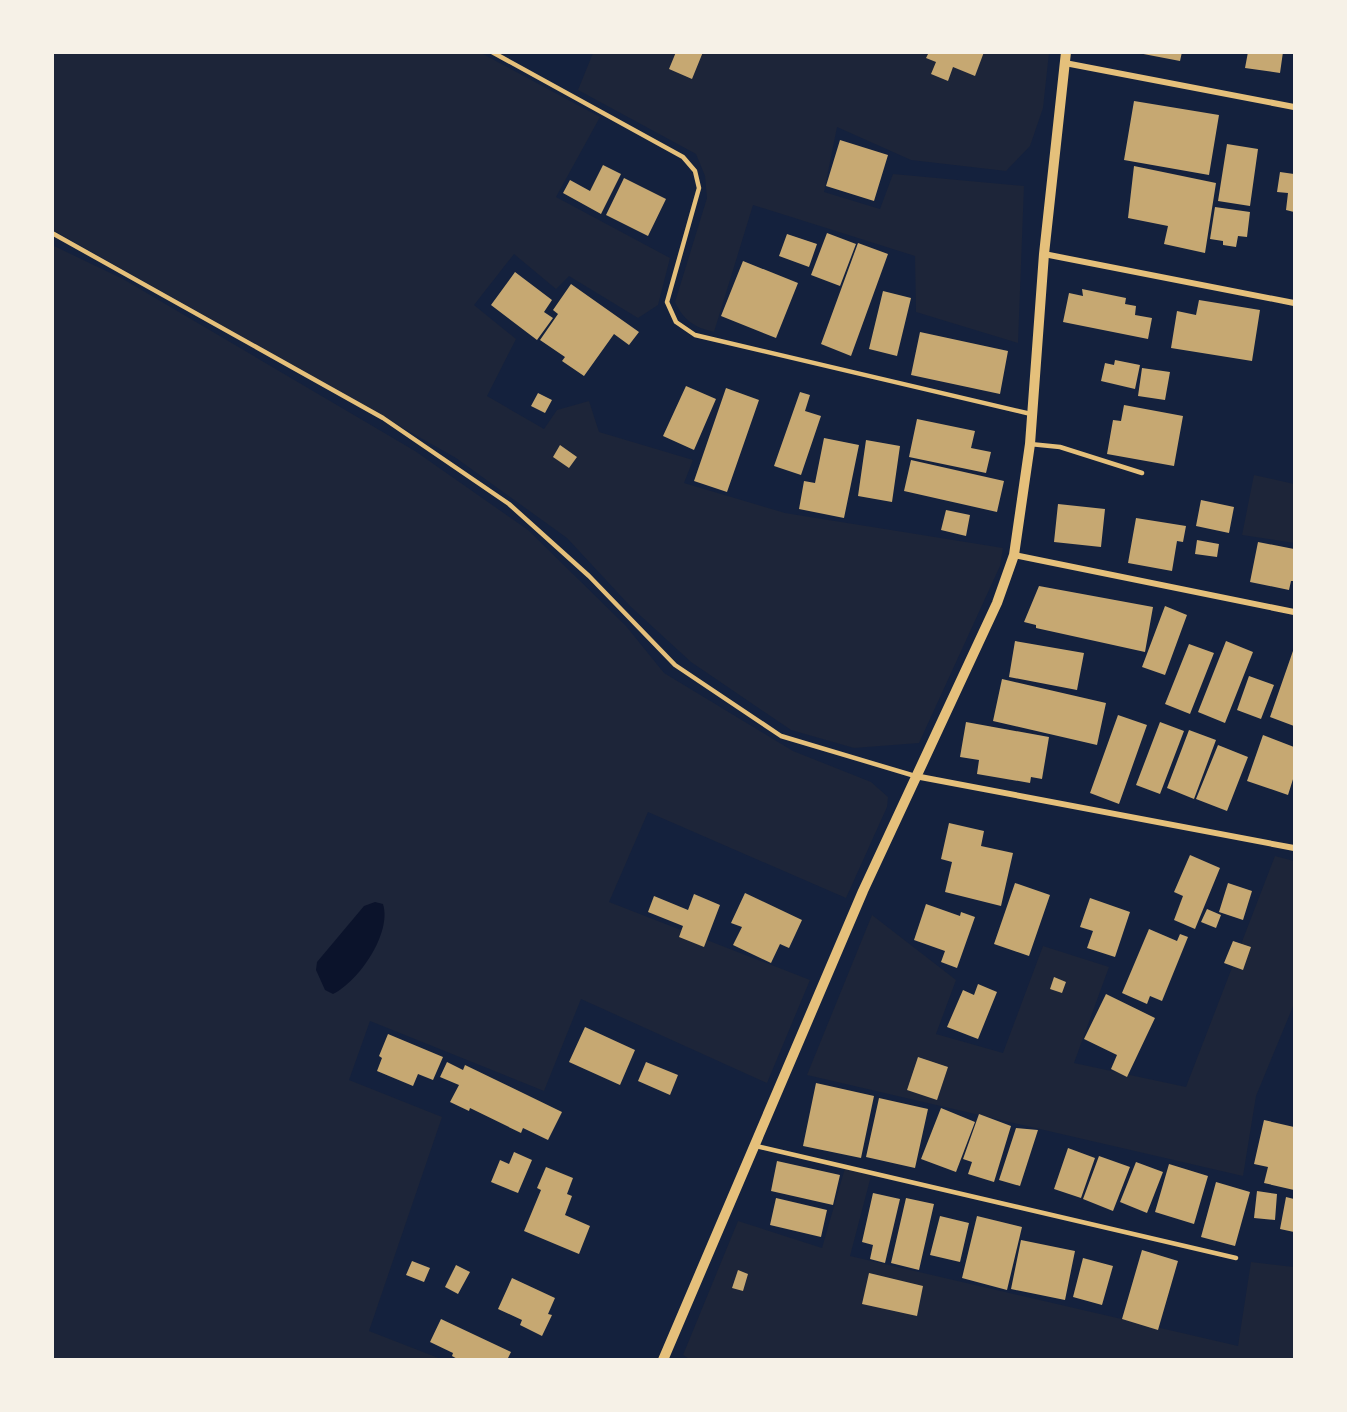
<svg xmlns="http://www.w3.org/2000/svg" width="1347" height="1412" viewBox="0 0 1347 1412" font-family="Overpass,sans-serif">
<rect width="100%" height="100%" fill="#14213d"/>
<!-- green -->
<path fill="#1d2539" d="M53,53H481L600,117L556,197L670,258L658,305L638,318L569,276L556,289L514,254L474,305L516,339L487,396L544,429L557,410L589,401L599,432L693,460L684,483L785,513L1003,548L1000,566L919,743L854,748L791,730L691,662L631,607L567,538L456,458L53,230Z
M593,53H1049L1043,108L1030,146L1006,171L911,160L837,127L824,192L880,209L893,174L1024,186L1018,343L916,312L915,256L753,205L714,332C694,327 684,321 675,302L707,198L705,176L696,154L578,90Z
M52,245L123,279L415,451L528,530L626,626L664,673L793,751L871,782L888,797L887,807L846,898L648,812L609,902L810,980L767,1083L581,999L544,1091L370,1021L349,1080L442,1117L369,1331L441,1359H53Z
M1254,475L1294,484V543L1242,535Z
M1275,856L1294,861V1004L1256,1096L1243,1176L807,1075L872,915L956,980L936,1034L1003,1053L1043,946L1109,967L1074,1063L1186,1087Z
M845,1168L871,1176L850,1256L1238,1346L1251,1262L1294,1267V1359L691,1360L683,1355L738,1221L822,1248Z"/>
<!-- water -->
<path fill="#0b132b" d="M375,902L383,904C392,933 359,981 333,994L325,990L316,970L317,962L364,906Z"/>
<!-- building -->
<path fill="#c6a872" d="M676,52H703L692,79L669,69Z
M929,52H984L975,76L953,67L948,81L931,74L936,62L926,58Z
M1133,52H1182L1180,61Z
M1248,52H1283L1280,73L1245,68Z
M1134,101L1219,115L1209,175L1124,160Z
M840,140L888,155L874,201L826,186Z
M1227,144L1258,149L1250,206L1218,201Z
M603,165L621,174L601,214L563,193L570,180L590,191Z
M1134,166L1216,183L1205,253L1164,244L1168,226L1128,218Z
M1280,172L1294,174V212L1286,210L1288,193L1277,192Z
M624,178L666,199L648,236L606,215Z
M1215,207L1250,212L1247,237L1238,236L1236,247L1223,245V241L1210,239Z
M827,233L856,244L840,286L811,275Z
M787,234L817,244L809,267L779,256Z
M858,243L888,254L851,356L821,344Z
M743,261L798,283L776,338L721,316Z
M515,272L552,300L544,312L553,318L537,340L491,305Z
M571,284L639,332L629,345L614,334L584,376L562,361L565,357L540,340L558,314L553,310Z
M1082,289L1126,298L1125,304L1136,306L1135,315L1152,318L1148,339L1063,322L1069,293L1083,296Z
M883,291L911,298L897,356L869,349Z
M1199,300L1260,310L1252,361L1171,348L1177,311L1196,315Z
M920,332L1008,351L1000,394L911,375Z
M1115,360L1140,365L1135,389L1101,381L1105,363L1114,365Z
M1142,368L1170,372L1165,400L1138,396Z
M686,386L716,399L694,450L663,436Z
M726,388L759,400L727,492L694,481Z
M800,392L810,395L805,411L821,416L801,475L774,466Z
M538,393L552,400L545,413L531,406Z
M1124,405L1183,416L1174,466L1107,454L1113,420L1121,421Z
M917,419L975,431L971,448L991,452L986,473L909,457Z
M824,438L859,445L844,518L799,509L804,481L815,483Z
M866,440L900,446L892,502L858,496Z
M560,445L577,457L569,468L553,457Z
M911,460L1004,481L997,512L904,491Z
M1201,500L1234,507L1229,533L1196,526Z
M1058,504L1105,509L1101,547L1054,542Z
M946,510L970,515L966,536L941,530Z
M1136,518L1186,526L1183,542L1177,541L1172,571L1128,563Z
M1197,540L1219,544L1217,557L1195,554Z
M1258,542L1294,549V581H1291L1289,590L1250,582Z
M1039,586L1153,607L1145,652L1036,628V625L1024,622Z
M1165,606L1187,615L1165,675L1142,667Z
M1015,641L1084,653L1077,690L1009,677Z
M1226,641L1253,652L1225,723L1198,712Z
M1189,644L1214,653L1190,714L1165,704Z
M1294,648V726L1270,717Z
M1249,676L1274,685L1261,719L1237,710Z
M1002,679L1106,703L1097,745L993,721Z
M1118,715L1147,725L1119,804L1090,793Z
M966,722L1049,737L1042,779L1031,777L1030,783L977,774L979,760L960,757Z
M1160,722L1184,731L1160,794L1136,785Z
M1189,730L1216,740L1194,799L1167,788Z
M1263,735L1294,747V776L1288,795L1247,781Z
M1218,745L1248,757L1227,811L1196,799Z
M949,823L984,831L981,846L1013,853L1001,906L945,892L952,862L941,859Z
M1190,855L1220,868L1195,929L1174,920L1183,896L1174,892Z
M1015,883L1050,895L1029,956L994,944Z
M1228,883L1252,891L1243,920L1219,912Z
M745,893L802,920L789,948L780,944L771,963L733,945L742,927L731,923Z
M694,894L720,905L704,947L679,937L683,926L648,912L654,896L688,910Z
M1090,898L1130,912L1115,957L1087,948L1093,931L1080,927Z
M926,904L960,916L961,912L975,917L957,968L941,962L945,951L914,940Z
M1207,909L1221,915L1216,928L1201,922Z
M1149,929L1177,941L1180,934L1188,937L1162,1001L1150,996L1147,1004L1122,993Z
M1233,941L1251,947L1243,970L1224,963Z
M1054,977L1066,982L1062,993L1050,989Z
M978,984L997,992L978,1039L947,1027L963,990L974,995Z
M1106,994L1155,1018L1127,1077L1111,1069L1117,1055L1084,1039Z
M585,1027L635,1050L620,1085L569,1062Z
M388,1034L443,1057L433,1080L418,1074L413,1086L377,1071L382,1058L379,1056Z
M918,1057L948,1067L937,1100L907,1090Z
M447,1062L463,1070L465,1065L562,1112L548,1140L523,1128L521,1133L470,1108L469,1111L450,1102L459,1085L440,1077Z
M646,1062L678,1075L670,1095L638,1081Z
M816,1083L874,1096L861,1158L803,1146Z
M879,1098L928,1109L915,1168L866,1157Z
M941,1108L975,1122L956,1172L921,1159Z
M979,1114L1011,1126L994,1182L968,1174L972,1162L963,1159Z
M1264,1120L1294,1127V1190L1264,1183L1268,1167L1254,1164Z
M1016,1128L1038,1130L1020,1186L999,1180Z
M1068,1148L1095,1158L1081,1198L1054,1189Z
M514,1152L532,1160L518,1193L491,1182L500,1160L509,1164Z
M1099,1156L1130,1167L1113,1211L1083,1199Z
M777,1161L840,1175L833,1205L771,1191Z
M1136,1162L1163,1172L1147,1213L1120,1202Z
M1169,1164L1208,1176L1194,1224L1155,1212Z
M546,1167L573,1178L567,1194L572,1196L565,1215L590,1226L579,1254L524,1231L541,1190L537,1188Z
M1216,1182L1250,1192L1235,1246L1201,1237Z
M1257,1191L1277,1194L1275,1220L1254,1218Z
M873,1193L900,1199L885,1263L870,1259L873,1245L862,1242Z
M1286,1197L1294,1199V1232L1280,1229Z
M776,1198L827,1210L821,1237L770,1225Z
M906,1198L934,1204L919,1270L891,1263Z
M940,1216L969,1223L960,1262L930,1255Z
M977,1216L1022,1227L1007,1290L962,1278Z
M1021,1240L1075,1251L1065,1300L1011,1289Z
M1142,1250L1178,1261L1158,1330L1122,1319Z
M1083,1258L1113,1266L1102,1305L1073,1297Z
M412,1261L430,1268L424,1282L406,1275Z
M456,1265L470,1272L458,1294L445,1287Z
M738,1270L748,1274L743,1291L732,1288Z
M869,1273L923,1286L917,1316L862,1304Z
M512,1278L555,1298L548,1314L552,1315L542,1336L520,1325L522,1320L498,1309Z
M441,1319L511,1352L507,1360H459L452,1356L453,1353L430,1342Z"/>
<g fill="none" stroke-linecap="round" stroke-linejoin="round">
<!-- service -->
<path stroke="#e5c07b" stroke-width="4.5" d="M492,52L683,157L695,171L699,188L667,302L676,322L695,335L1031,414
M52,233L383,418L509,504L589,576L675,665L781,736L915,776
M1030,444L1060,447L1142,473
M756,1146L1236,1258"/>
<!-- minor -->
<path stroke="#e5c07b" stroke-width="6" d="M1065,63L1294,107
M1044,254L1294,303
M1014,555L1294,612
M915,776L1294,848"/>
<!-- tertiary -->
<path stroke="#e5c07b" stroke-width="10" d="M663,1360L863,891L997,603L1014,555L1030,444L1044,254L1066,52"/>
</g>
<!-- border -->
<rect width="1347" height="1412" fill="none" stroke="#f6f1e7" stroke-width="108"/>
</svg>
